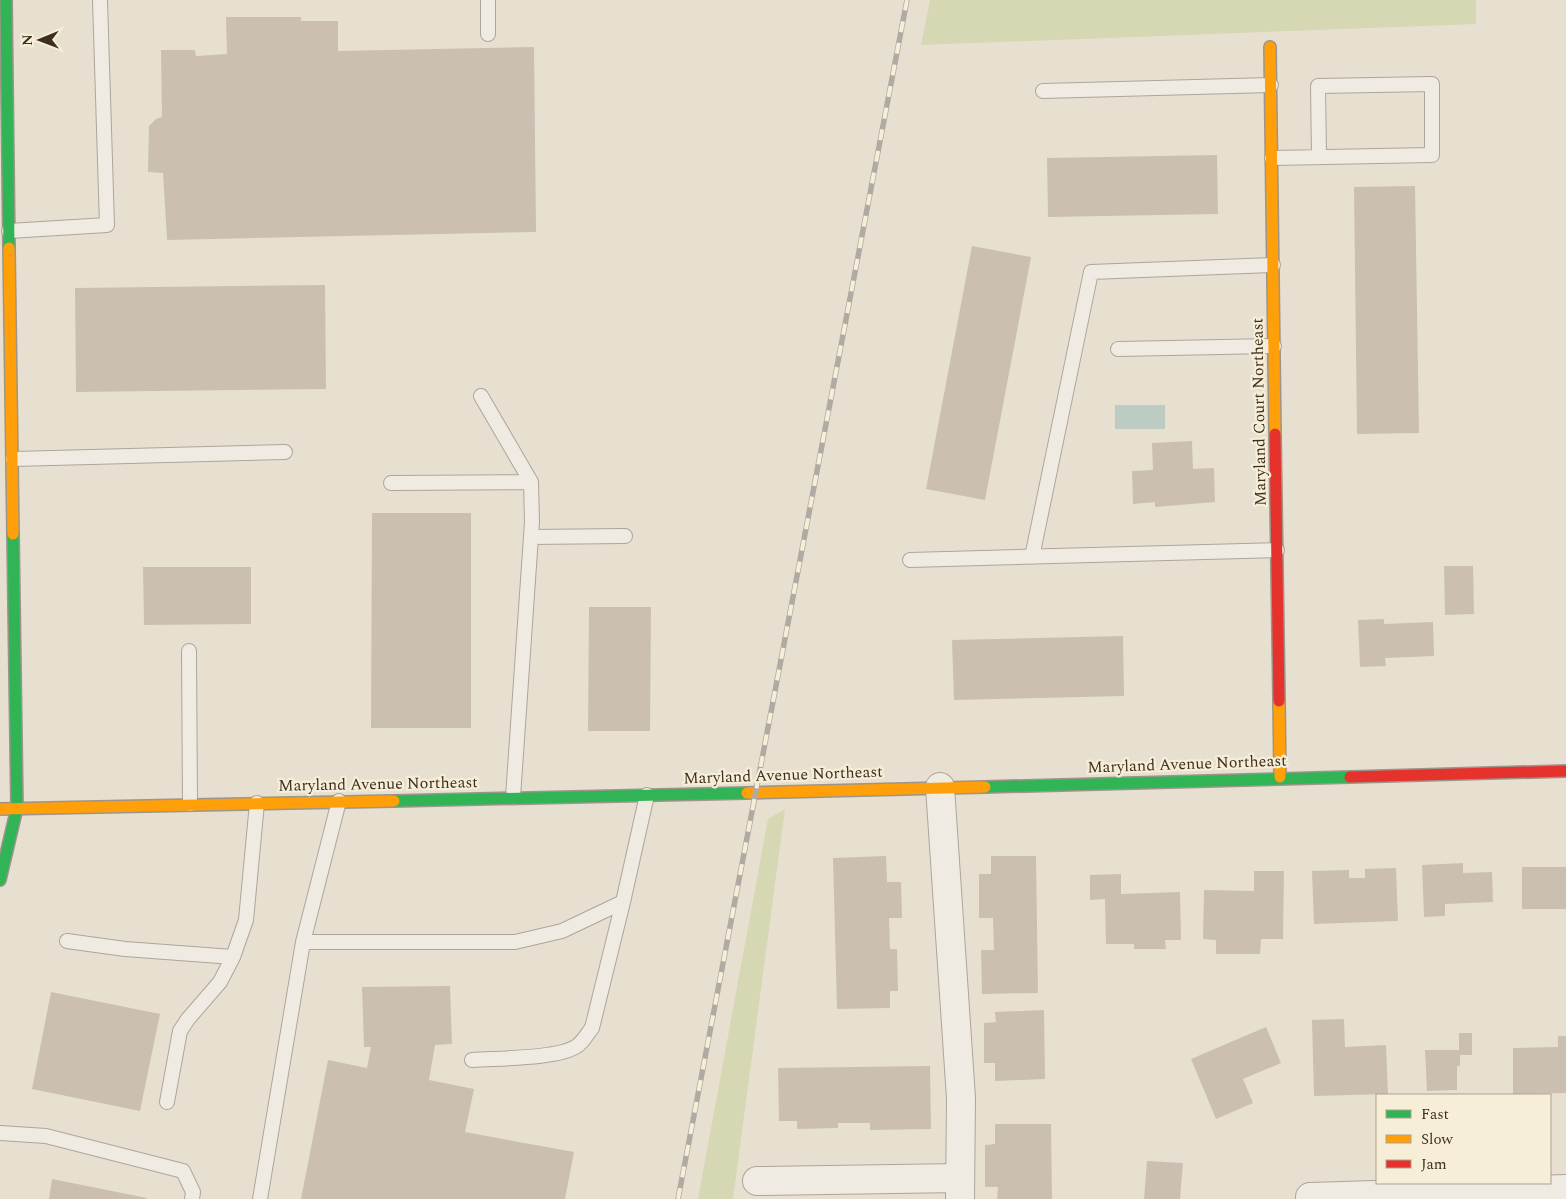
<svg xmlns="http://www.w3.org/2000/svg" width="1566" height="1199" viewBox="0 0 1566 1199" font-family="Spectral,serif">
<rect width="100%" height="100%" fill="#e7e0d1"/>
<!-- green -->
<path fill="#d6d7b3" d="M930,0H1476V24L921,45Z
M785,809L733,1199H698L768,819Z"/>
<!-- water -->
<path fill="#bcccc2" d="M1115,405H1165V429H1115Z"/>
<!-- building -->
<path fill="#cbbfb2" d="M226,17H301V21H338V51L534,47L536,232L167,240L163,173L148,172L149,126L156,119L162,117L161,50H195L196,56L227,54Z
M1217,155L1218,214L1048,217L1047,158Z
M1415,186L1419,433L1357,434L1354,187Z
M972,246L1031,257L985,500L926,489Z
M325,285L326,389L76,392L75,288Z
M1192,441L1193,469L1214,468L1215,502L1155,507V502L1133,504L1132,471L1153,470L1152,443Z
M372,513H471V728H371Z
M1444,566H1473L1474,614L1445,615Z
M143,567H251V624L144,625Z
M589,607H651L650,731H588Z
M1384,619V624L1433,622L1434,656L1385,658L1386,666L1360,667L1358,620Z
M1123,636L1124,696L954,700L952,640Z
M886,856L887,882H901L902,918H889L890,949H897L898,991H890V1008L837,1009L833,858Z
M991,856H1036L1038,993L982,994L981,950H994L993,918H979V874H991Z
M1463,863V873L1492,872L1493,902L1445,904V916L1424,917L1422,865Z
M1522,867H1566V909H1522Z
M1396,868L1398,921L1314,924L1312,871L1349,870V878H1365V869Z
M1254,871H1284L1283,939H1261L1260,954H1216V940L1203,939L1204,890L1254,891Z
M1121,874V894L1180,892L1181,940H1165L1166,949H1134V944H1106L1105,899L1090,900V875Z
M450,986L452,1044L435,1045L429,1080L474,1089L465,1132L574,1152L565,1199H301L328,1060L367,1068L371,1047H364L362,987Z
M51,992L160,1014L140,1111L32,1089Z
M1044,1010L1045,1079L995,1081V1063H984V1023L996,1022L995,1012Z
M1344,1019L1345,1047L1386,1045L1388,1094L1314,1096L1312,1020Z
M1266,1027L1281,1063L1243,1079L1253,1103L1216,1119L1191,1059Z
M1459,1033H1472V1055H1460V1066H1457V1090L1427,1091L1425,1050H1459Z
M1558,1036H1566V1093L1513,1094V1048L1558,1047Z
M930,1066L931,1129L870,1130V1123H838V1128L797,1129V1121H779L778,1068Z
M995,1124H1051L1052,1199H997L998,1187H985V1145L995,1144Z
M1147,1161L1183,1163L1180,1199H1144Z
M52,1179L147,1198L146,1199H49Z"/>
<g fill="none" stroke-linecap="round" stroke-linejoin="round">
<defs>
<path id="lane" d="M488,34V0
M1043,91L1271,85
M1272,158L1432,155V84L1318,86L1319,156
M9,231L107,225L100,0
M1118,349L1274,346
M481,396L531,482L532,522L513,797
M13,459L285,452
M391,483L531,482
M531,537L625,536
M1032,557L1091,272L1273,265
M910,560L1277,550
M189,651L190,804
M339,801L303,942H515L562,931L623,902L647,795
M67,941L125,949L233,957
M472,1060C497,1058 558,1059 577,1046C583,1042 587,1034 592,1028L623,902
M167,1102L180,1031L188,1019L220,982L233,957L246,920L257,803
M0,1133L46,1136L183,1171L193,1192L192,1199
M260,1199L303,942"/>
<path id="street" d="M940,787L961,1098L960,1199
M757,1181L960,1178
M1310,1197L1566,1189"/>
<path id="fast" d="M6,0L9,248
M985,787L1350,777
M394,801L747,793
M0,880L17,808L13,534"/>
<path id="slow" d="M1270,47L1275,434
M9,248L13,534
M1279,701L1280,777
M747,793L985,787
M0,809L394,801"/>
<path id="jam" d="M1275,434L1279,701
M1350,777L1566,771"/>
</defs>
<!-- lane casing -->
<use href="#lane" stroke="#ada599" stroke-width="16"/>
<!-- street casing -->
<use href="#street" stroke="#ada599" stroke-width="30"/>
<!-- fast casing -->
<use href="#fast" stroke="#9c958a" stroke-width="14"/>
<!-- slow casing -->
<use href="#slow" stroke="#9c958a" stroke-width="14"/>
<!-- jam casing -->
<use href="#jam" stroke="#9c958a" stroke-width="14"/>
<!-- lane -->
<use href="#lane" stroke="#efebe3" stroke-width="14"/>
<!-- street -->
<use href="#street" stroke="#efebe3" stroke-width="28"/>
<!-- fast -->
<use href="#fast" stroke="#30b455" stroke-width="11"/>
<!-- slow -->
<use href="#slow" stroke="#ff9f0a" stroke-width="11"/>
<!-- jam -->
<use href="#jam" stroke="#e5322d" stroke-width="11"/>
<defs>
<path id="rail" d="M678,1199L907,0"/>
</defs>
<!-- rail casing -->
<use href="#rail" stroke="#afaaa2" stroke-width="5.5"/>
<!-- rail -->
<use href="#rail" stroke="#f7eed8" stroke-width="4" stroke-dasharray="11" stroke-linecap="butt"/>
</g>
<g text-anchor="middle" dominant-baseline="central" stroke-width="4.5" stroke-linejoin="round" paint-order="stroke">
<!-- street labels -->
<g font-size="16" fill="#3d2e20" stroke="#f7eed8">
<text transform="translate(1259 412) rotate(-91)">Maryland Court Northeast</text>
<text transform="translate(1187 764) rotate(-2)">Maryland Avenue Northeast</text>
<text transform="translate(783 775) rotate(-2)">Maryland Avenue Northeast</text>
<text transform="translate(378 784) rotate(-1)">Maryland Avenue Northeast</text>
</g>
</g>
<!-- legend -->
<rect x="1376" y="1094" width="175" height="90" fill="#f7eed8" stroke="#ada18e"/>
<rect x="1386" y="1110" width="25" height="8" fill="#30b455" stroke="#ada18e"/>
<text x="1421" y="1119" font-size="15" fill="#3d2e20">Fast</text>
<rect x="1386" y="1135" width="25" height="8" fill="#ff9f0a" stroke="#ada18e"/>
<text x="1421" y="1144" font-size="15" fill="#3d2e20">Slow</text>
<rect x="1386" y="1160" width="25" height="8" fill="#e5322d" stroke="#ada18e"/>
<text x="1421" y="1169" font-size="15" fill="#3d2e20">Jam</text>
<!-- north arrow -->
<g transform="translate(40 40) rotate(269)" stroke="#f7eed8" stroke-width="4" paint-order="stroke">
<path d="M0-4L9 19L0 12L-9 19Z" fill="#3d2e20"/>
<text y="-8" font-size="14" font-weight="bold" text-anchor="middle" fill="#3d2e20">N</text>
</g>
</svg>
